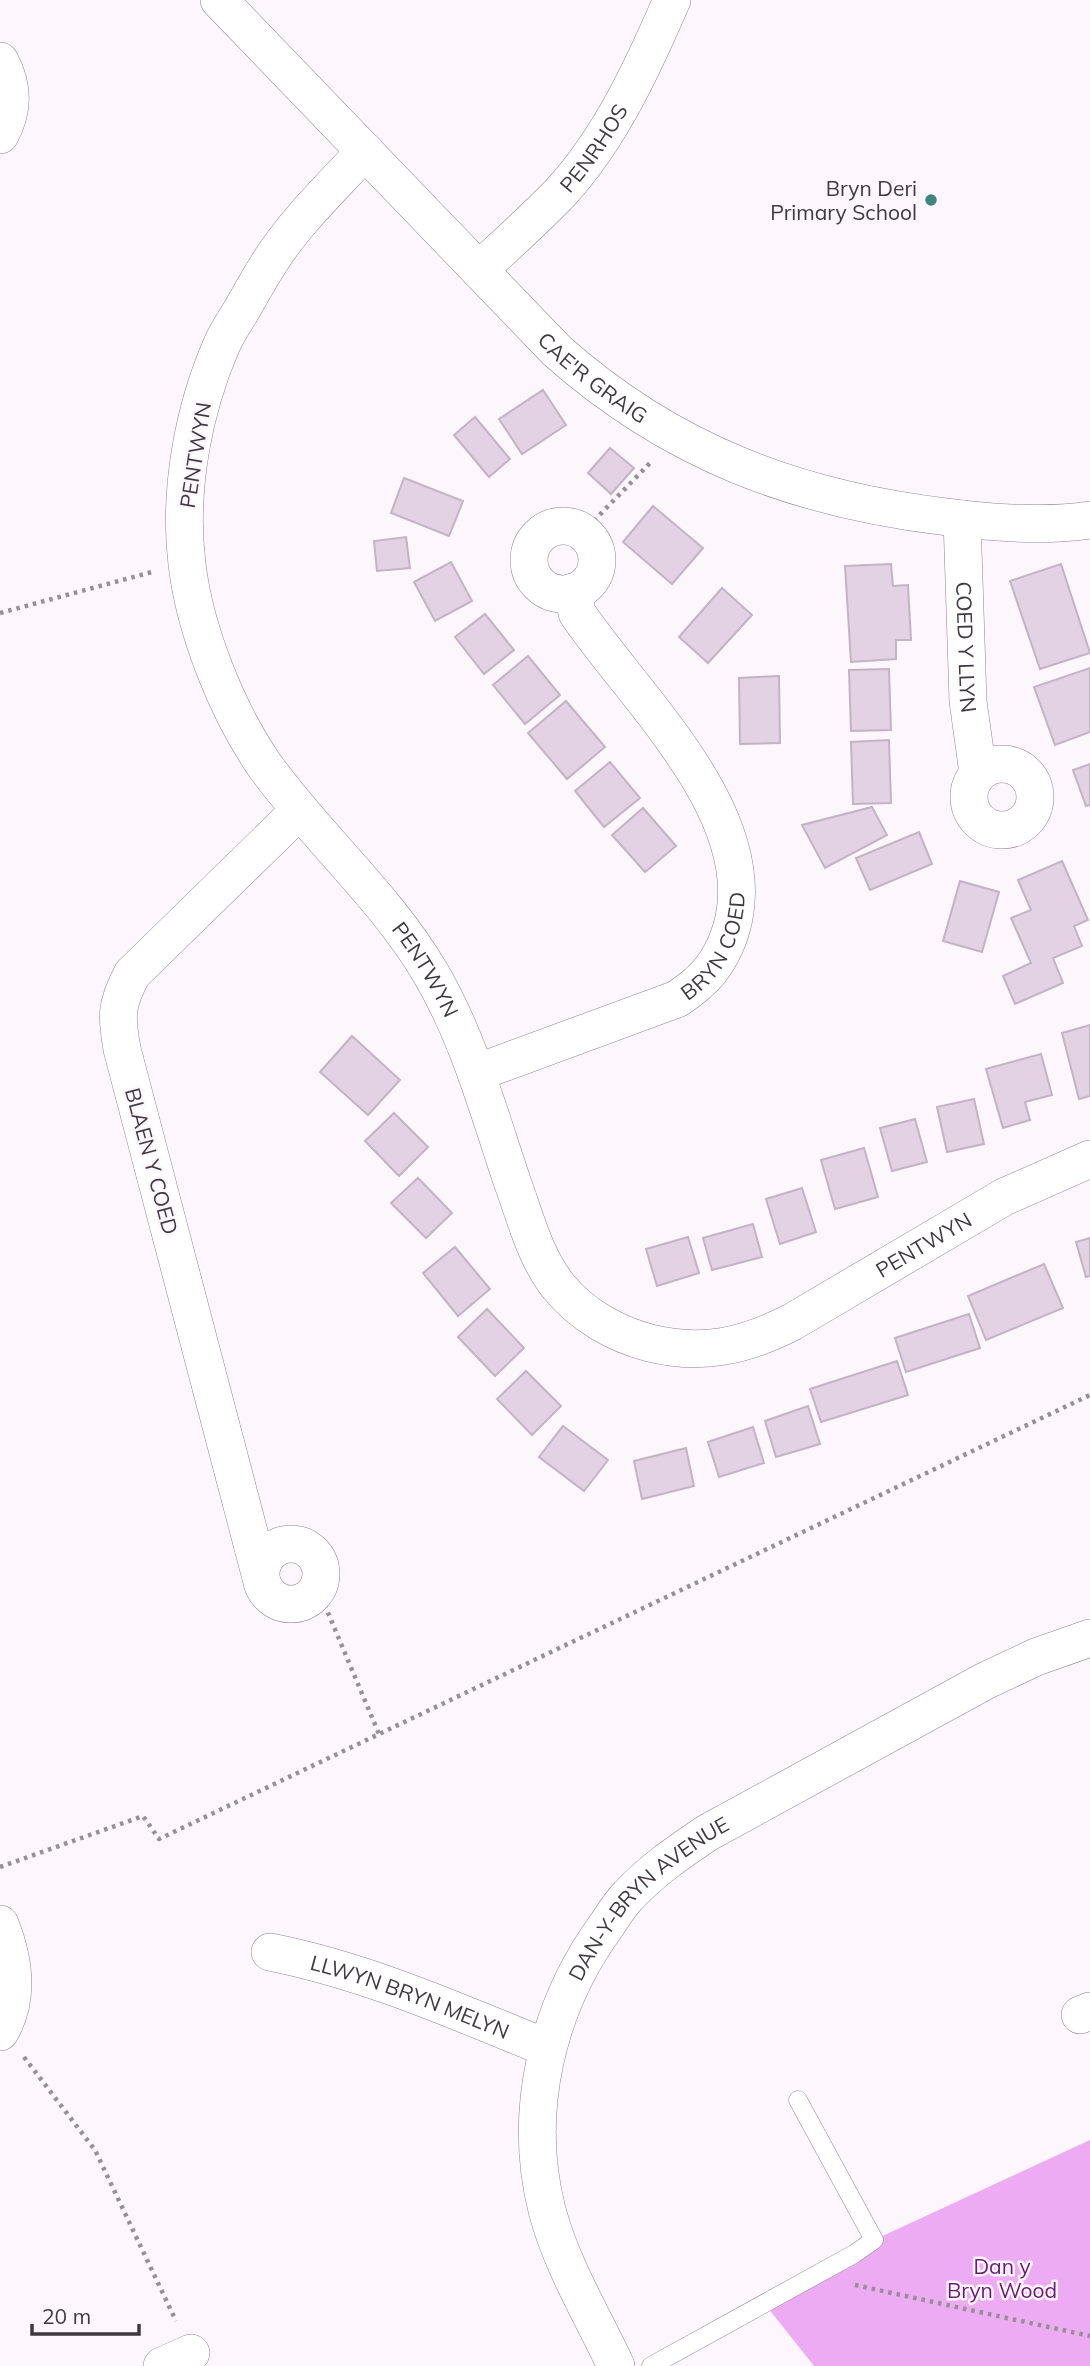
<svg xmlns="http://www.w3.org/2000/svg" width="1090" height="2366" viewBox="0 0 1090 2366" font-family="Mulish,sans-serif">
<rect width="100%" height="100%" fill="#fdf6fd"/>
<!-- green -->
<path fill="#ecabf3" d="M1090,2140V2366H814L764,2303L874,2240Z"/>
<!-- building -->
<path fill="#e2d2e3" stroke="#c3b3c4" stroke-width="2" d="M543,390L566,425L522,454L499,419Z
M475,417L510,459L489,477L454,435Z
M610,448L634,468L611,494L588,473Z
M404,478L463,501L449,536L391,513Z
M653,506L703,548L672,584L623,542Z
M406,537L410,568L377,571L374,541Z
M451,562L472,601L435,621L414,582Z
M891,564L893,586L908,585L911,640H896V659L851,662L845,566Z
M1061,564L1090,653L1040,669L1010,581Z
M722,588L752,615L708,663L679,637Z
M485,614L514,650L484,674L455,637Z
M528,656L560,695L525,724L493,685Z
M1090,668V732L1055,745L1034,687Z
M889,669L891,730L851,731L849,670Z
M779,676L780,743L740,744L739,678Z
M566,701L605,747L567,779L528,733Z
M889,740L891,803L853,804L851,742Z
M610,762L640,798L604,827L575,791Z
M1090,764V805L1086,806L1073,770Z
M872,807L887,835L825,868L802,825Z
M643,808L676,846L645,872L612,835Z
M919,832L932,864L870,890L856,858Z
M1062,861L1088,920L1074,926L1082,946L1053,958L1063,983L1015,1004L1003,976L1031,963L1011,918L1031,910L1018,880Z
M960,881L999,892L982,952L943,941Z
M1090,1025V1096L1079,1099L1062,1033Z
M352,1036L400,1080L368,1115L320,1072Z
M1041,1054L1052,1095L1025,1102L1030,1120L1003,1128L986,1069Z
M974,1099L984,1144L947,1152L937,1107Z
M394,1113L428,1147L399,1176L365,1141Z
M915,1119L927,1162L892,1171L880,1128Z
M864,1148L878,1197L835,1209L821,1160Z
M418,1178L452,1213L426,1238L391,1203Z
M802,1188L816,1232L780,1244L766,1199Z
M753,1224L762,1257L712,1270L703,1238Z
M688,1237L699,1273L657,1286L646,1249Z
M1090,1238V1276L1086,1277L1076,1242Z
M455,1247L490,1289L458,1316L423,1273Z
M1044,1264L1063,1308L986,1340L968,1296Z
M487,1309L524,1348L495,1376L458,1337Z
M969,1314L980,1348L906,1372L895,1338Z
M897,1361L908,1395L821,1422L810,1389Z
M526,1371L561,1406L532,1435L497,1399Z
M808,1406L820,1444L776,1457L765,1421Z
M563,1426L608,1460L584,1491L539,1457Z
M753,1427L764,1463L719,1477L708,1442Z
M686,1448L694,1486L642,1499L634,1461Z"/>
<g fill="none" stroke-linecap="round" stroke-linejoin="round">
<defs>
<path id="service" d="M651,2366L854,2254L874,2240L798,2100"/>
<g id="minor">
<path id="s1" d="M219,0L557,351C671,452 796,499 947,517C993,523 1043,527 1090,520"/>
<path d="M0,61C13,85 14,110 0,135"/>
<path id="s2" d="M365,151C334,185 298,219 273,257C263,272 254,288 245,304C238,317 228,330 222,344C193,410 178,492 187,564C195,631 227,711 265,766C316,837 385,896 430,972C468,1036 488,1110 512,1181C525,1216 535,1258 559,1287C582,1315 615,1334 650,1343C702,1356 745,1346 792,1322L1004,1197L1090,1159"/>
<path id="s3" d="M479,270C506,245 534,220 560,193C610,139 643,67 672,0"/>
<path id="s4" d="M962,519L968,701L978,773"/>
<circle cx="563" cy="560" r="34"/>
<circle cx="1002" cy="797" r="33"/>
<path id="s5" d="M476,1073L677,999C684,994 692,989 698,983C717,967 729,942 734,918C756,809 634,697 577,613L573,592"/>
<circle cx="291" cy="1574" r="30"/>
<path d="M260,1574L122,1049C116,1015 116,1005 132,974L299,811"/>
<path d="M0,1924C14,1959 20,1998 0,2032"/>
<path id="s6" d="M270,1952C366,1971 456,2011 547,2048"/>
<path d="M1080,2015L1090,2011"/>
<path d="M162,2366L191,2353"/>
<path id="s7" d="M616,2366C592,2315 561,2264 547,2210C522,2112 547,2007 606,1926C613,1916 619,1905 628,1896C651,1871 679,1852 707,1833L985,1681L1036,1657L1090,1638"/>
</g>
</defs>
<!-- service casing -->
<use href="#service" stroke="#918392" stroke-width="19"/>
<!-- minor casing -->
<use href="#minor" stroke="#918392" stroke-width="38"/>
<!-- path -->
<path stroke="#968f96" stroke-width="4.5" stroke-dasharray="3.5 5" stroke-linecap="butt" d="M582,533L651,462
M0,613L152,572
M318,1589L379,1734
M0,1867L143,1816L159,1839L1090,1395
M24,2057L95,2150L176,2321
M855,2285L1090,2336"/>
<!-- service -->
<use href="#service" stroke="#fff" stroke-width="18"/>
<!-- minor -->
<use href="#minor" stroke="#fff" stroke-width="37"/>
</g>
<!-- markers -->
<circle fill="#3f8681" stroke="#fdf6fd" stroke-width="2.5" cx="931" cy="200" r="7"/>
<g text-anchor="middle" dominant-baseline="central" stroke-width="5" stroke-linejoin="round" paint-order="stroke">
<!-- street labels -->
<g font-size="21" fill="#3f3940" stroke="#fdf6fd">
<text stroke="none"><textPath href="#s3" startOffset="168">PENRHOS</textPath></text>
<text stroke="none"><textPath href="#s1" startOffset="532">CAE'R GRAIG</textPath></text>
<text transform="translate(195 455) rotate(-81)">PENTWYN</text>
<text stroke="none"><textPath href="#s4" startOffset="128">COED Y LLYN</textPath></text>
<text stroke="none"><textPath href="#s5" startOffset="282">BRYN COED</textPath></text>
<text stroke="none"><textPath href="#s2" startOffset="945">PENTWYN</textPath></text>
<text transform="translate(152 1161) rotate(75)">BLAEN Y COED</text>
<text stroke="none"><textPath href="#s2" startOffset="1699">PENTWYN</textPath></text>
<text stroke="none"><textPath href="#s7" startOffset="520">DAN-Y-BRYN AVENUE</textPath></text>
<text stroke="none"><textPath href="#s6" startOffset="147">LLWYN BRYN MELYN</textPath></text>
</g>
<!-- poi labels -->
<g font-size="21" fill="#3f3940" stroke="#fdf6fd" text-anchor="end">
<text x="917" y="188">Bryn Deri<tspan x="917" dy="24">Primary School</tspan></text>
</g>
<!-- park labels -->
<g font-size="21" fill="#6c1b75" stroke="#fdf6fd">
<text x="1002" y="2266">Dan y<tspan x="1002" dy="24">Bryn Wood</tspan></text>
</g>
</g>
<!-- scale -->
<path d="M32 2324v10h107v-10" fill="none" stroke="#3f3940" stroke-width="3.5"/>
<text x="42" y="2324" font-size="21" fill="#3f3940" stroke="#fdf6fd" stroke-width="5" paint-order="stroke">20 m</text>
</svg>
